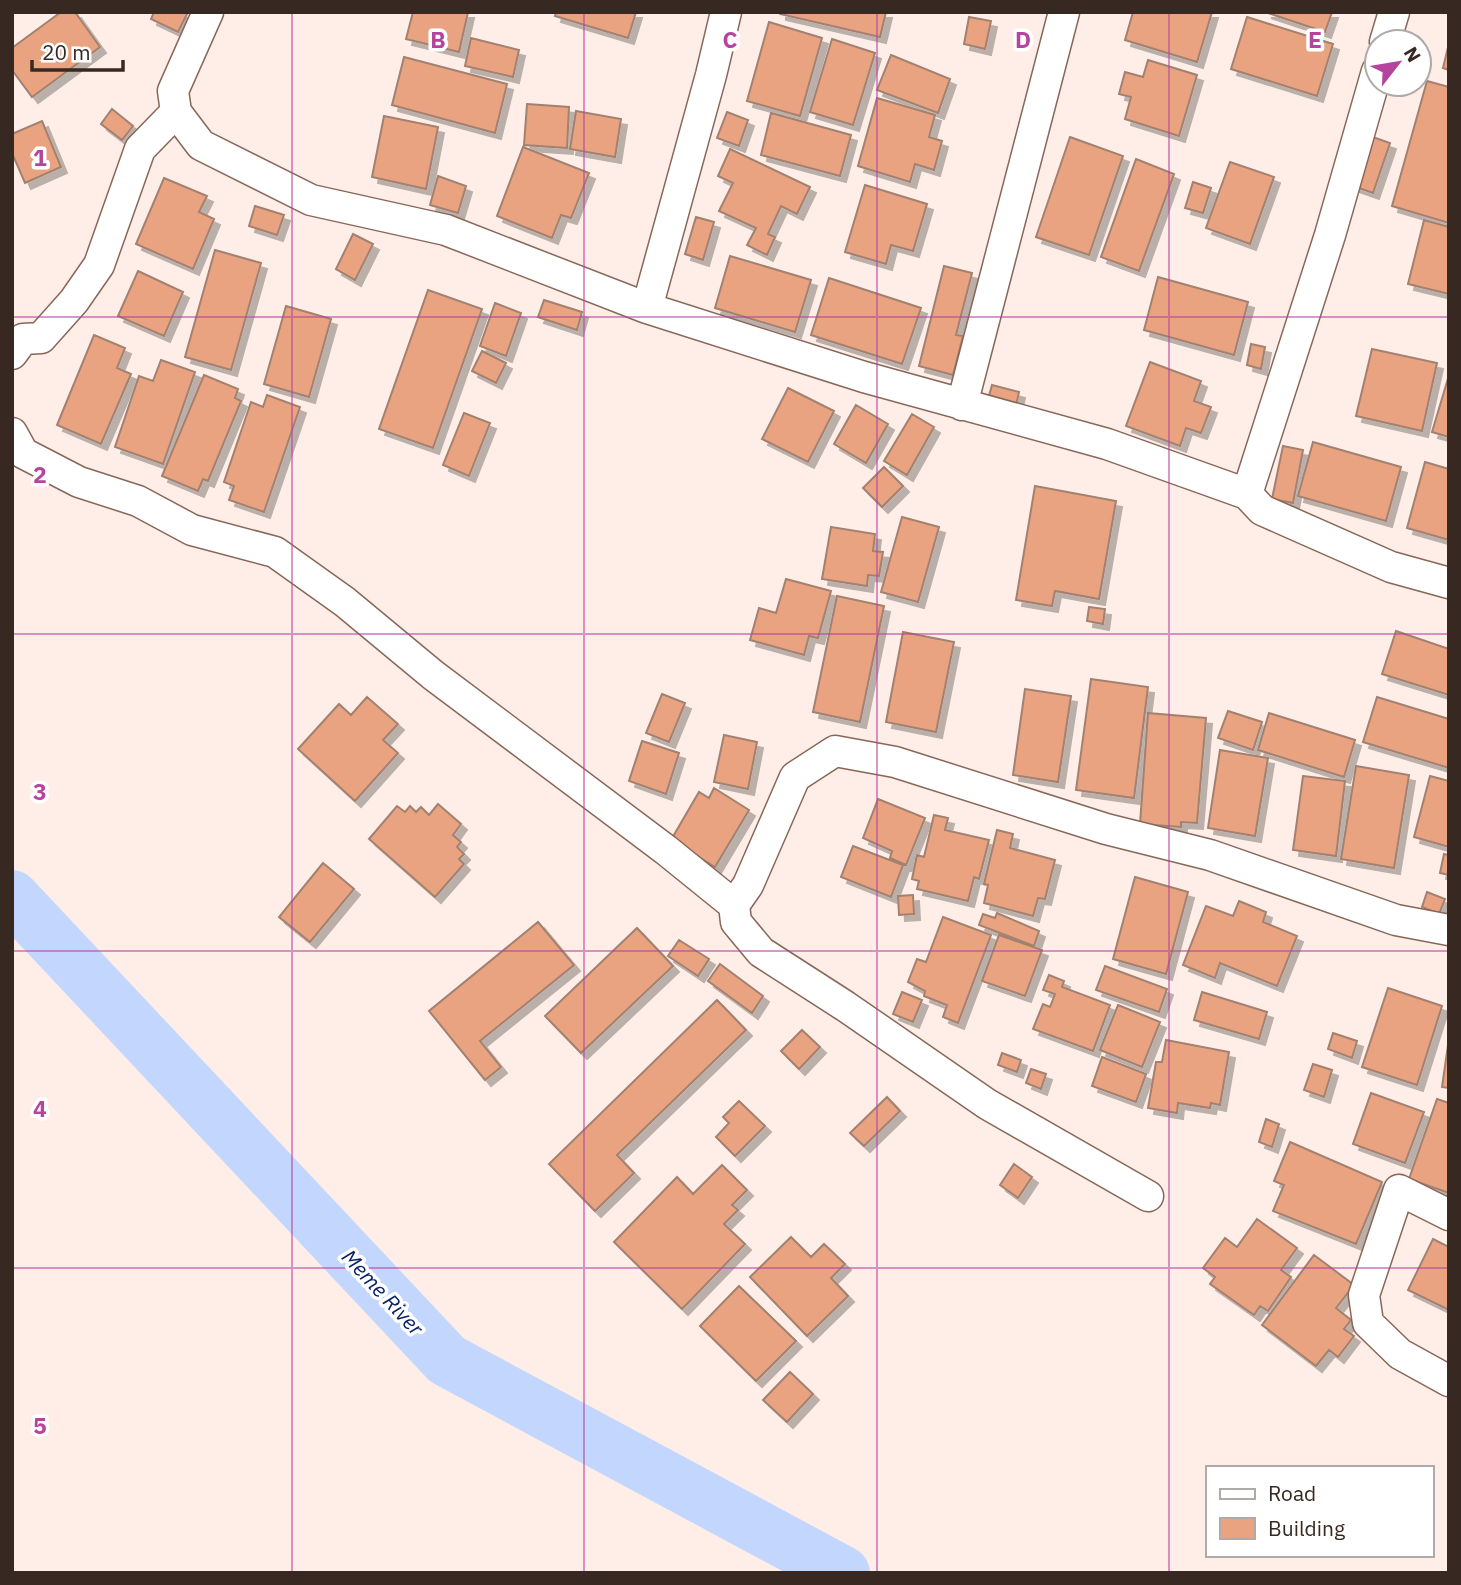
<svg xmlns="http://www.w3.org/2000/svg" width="1461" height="1585" viewBox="0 0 1461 1585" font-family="'IBM Plex Sans',sans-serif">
<defs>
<filter id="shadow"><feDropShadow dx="6" dy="6" stdDeviation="0" flood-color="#0004"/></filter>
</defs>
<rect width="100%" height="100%" fill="#feeee7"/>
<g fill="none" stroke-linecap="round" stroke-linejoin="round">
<!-- river -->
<path stroke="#c3d6fd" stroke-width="54" d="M12,897L447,1360L843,1573"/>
</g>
<!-- building -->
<path fill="#e9a381" stroke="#a38171" stroke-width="2" filter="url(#shadow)" d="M61,12H75L100,47L32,97L12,70V48Z
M154,12H188L178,32L151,19Z
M413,12H468L459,52L406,39Z
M556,12H636L628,38L555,16Z
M780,12H886L880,37L780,14Z
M1133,12H1212L1197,62L1125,40Z
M1265,12H1332L1325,32Z
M969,17L991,21L985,49L964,44Z
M1247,17L1333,44L1317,96L1231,69Z
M769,22L822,38L800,116L747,101Z
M471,38L519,50L513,77L465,66Z
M832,39L875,53L853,125L810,112Z
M1449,43V70L1443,68Z
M891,55L950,79L938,113L877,90Z
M404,57L507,84L495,133L392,105Z
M1148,60L1197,75L1179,136L1125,119L1131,97L1119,94L1125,72L1143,77Z
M1427,81L1449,87V223L1392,206Z
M877,98L935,115L929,137L942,141L934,170L915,164L910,182L858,166Z
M527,104L569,107L567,148L524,145Z
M112,109L133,126L122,140L101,124Z
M576,111L621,119L615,157L570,149Z
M727,112L748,120L739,146L717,138Z
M771,113L851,135L840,176L761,155Z
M384,116L438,127L426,189L372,177Z
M42,121L61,167L25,183L12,153V134Z
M1370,136L1390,143L1373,193L1353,186Z
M1070,137L1123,156L1089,255L1036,237Z
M523,147L589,173L571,218L561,215L552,238L497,216Z
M730,149L810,187L797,214L781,206L768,234L775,237L767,255L747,245L756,228L719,211L733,183L718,176Z
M1136,159L1174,174L1139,271L1101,257Z
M1230,162L1274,177L1250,244L1206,228Z
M438,176L466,186L458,213L430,205Z
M164,178L207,196L199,212L214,219L193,269L136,244Z
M1193,182L1211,188L1203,213L1185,208Z
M865,185L927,204L913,251L891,245L886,264L845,252Z
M255,206L284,215L277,235L249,226Z
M696,217L714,222L703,260L685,254Z
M1424,220L1449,227V294L1408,284Z
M353,234L373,244L355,280L336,269Z
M215,250L261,263L231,370L185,357Z
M730,256L811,280L795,332L715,308Z
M944,266L972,273L956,335L963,336L953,375L919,366Z
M138,271L183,292L164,336L118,316Z
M1158,277L1248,302L1234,355L1144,330Z
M829,278L921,308L902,364L811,335Z
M428,290L482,309L433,448L379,429Z
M544,300L582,312L577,330L538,317Z
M495,303L521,313L506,356L480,346Z
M286,306L331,319L309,397L264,384Z
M94,335L125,348L117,368L131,374L101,444L57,425Z
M1251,344L1265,347L1261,369L1247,365Z
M1372,349L1437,363L1422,431L1356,416Z
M482,351L506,363L496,383L472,371Z
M161,360L195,372L163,464L115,447L139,376L153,381Z
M1150,362L1201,381L1194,401L1211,407L1201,433L1186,428L1180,446L1126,426Z
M204,375L238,389L235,398L241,401L208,481L203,479L198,491L162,476Z
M1449,375V437L1432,432Z
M992,385L1019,392L1015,410L987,403Z
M788,388L834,411L808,462L762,439Z
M267,395L300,407L264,512L229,500L234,486L224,482L251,402L263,407Z
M856,405L888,424L866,463L834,444Z
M464,413L490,423L469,476L443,465Z
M912,414L934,427L907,475L884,461Z
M1313,442L1401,467L1386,521L1298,496Z
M1283,446L1303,450L1293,503L1272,499Z
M1425,462L1449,469V540L1407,528Z
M884,467L903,486L882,507L863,488Z
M1035,486L1116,501L1099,599L1055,591L1052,606L1016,600Z
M902,517L939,527L918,602L881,592Z
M831,527L875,534L873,551L883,552L879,576L868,575L867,586L822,579Z
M786,579L831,591L818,638L809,636L804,655L750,640L759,608L776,613Z
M837,596L884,606L860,722L813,712Z
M1089,607L1105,609L1103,624L1087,621Z
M1396,631L1449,649V695L1382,674Z
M903,632L954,642L936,732L886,722Z
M1091,679L1148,687L1134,798L1076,790Z
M1025,689L1071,696L1058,782L1013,775Z
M662,694L685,703L669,742L646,733Z
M367,697L398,724L383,740L398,753L355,801L298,749L339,704L351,715Z
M1377,697L1449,719V768L1363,742Z
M1228,711L1262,722L1253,750L1218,738Z
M1148,713L1206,718L1197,823L1181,822V827L1140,824Z
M1269,713L1355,740L1344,777L1258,750Z
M724,735L757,742L748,789L714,782Z
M642,741L679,753L666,794L629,781Z
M1220,750L1268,758L1255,836L1208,828Z
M1356,766L1409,775L1394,868L1341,859Z
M1303,776L1345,781L1336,856L1293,850Z
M1430,776L1449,781V847L1414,837Z
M714,788L749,810L715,867L671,840L699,792L709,798Z
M878,799L925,818L906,865L890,858L892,851L863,838Z
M438,804L461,824L453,835L461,842L457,847L464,854L459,859L464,864L435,897L369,839L397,806L405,812L410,806L416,812L421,807L429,815Z
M934,815L948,818L945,830L989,840L979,879L974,877L968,901L917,889L919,881L912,879L917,855L924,857Z
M997,830L1013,834L1010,848L1055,860L1045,899L1038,898L1033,916L984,903L988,885L984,884Z
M853,846L903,865L891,897L841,877Z
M1444,854L1449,855V875L1440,873Z
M323,863L354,889L310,942L279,917Z
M1135,877L1188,892L1166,974L1113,959Z
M1427,892L1445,899L1439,914L1422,907Z
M913,895L914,914L899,915L898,896Z
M1239,901L1266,912L1263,922L1297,936L1277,986L1220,963L1215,978L1183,965L1206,906L1233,916Z
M997,913L1039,931L1034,946L979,925L983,914L995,918Z
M943,917L991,935L958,1023L943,1017L947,1005L924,996L925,991L908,982L917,959L926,962Z
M538,922L574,965L480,1041L501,1067L485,1080L429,1011Z
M637,928L673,966L581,1053L545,1016Z
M999,935L1042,950L1025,996L982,981Z
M679,940L709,959L698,976L668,956Z
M720,964L763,996L752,1013L708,981Z
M1105,966L1167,989L1159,1012L1096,990Z
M1049,975L1064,981L1062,987L1110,1005L1093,1051L1033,1029L1043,1004L1050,1007L1055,994L1043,990Z
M1388,988L1442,1006L1417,1085L1362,1067Z
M902,992L922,1000L913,1022L893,1014Z
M1202,992L1267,1012L1259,1039L1194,1020Z
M717,1000L746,1030L617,1155L634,1173L595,1211L549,1164Z
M1118,1005L1160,1022L1142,1067L1100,1050Z
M802,1030L820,1047L799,1069L781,1051Z
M1333,1033L1357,1041L1352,1058L1328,1049Z
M1449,1038V1088L1442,1087Z
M1166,1040L1229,1052L1220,1105L1211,1103L1210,1108L1178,1103L1177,1113L1148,1108L1156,1062H1162Z
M1002,1053L1021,1060L1017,1072L998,1065Z
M1102,1057L1146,1074L1136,1102L1092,1086Z
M1313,1064L1332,1070L1324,1097L1304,1090Z
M1031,1069L1046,1074L1041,1089L1026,1083Z
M1371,1093L1424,1112L1405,1163L1353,1144Z
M887,1097L900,1111L864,1146L850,1133Z
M1437,1099L1449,1103V1193L1409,1179Z
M739,1101L765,1126L735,1156L716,1137L729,1123L723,1117Z
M1266,1119L1279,1124L1272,1147L1259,1142Z
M1290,1142L1382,1182L1356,1244L1273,1211L1284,1185L1274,1181Z
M1014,1164L1032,1177L1018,1198L1000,1185Z
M722,1165L747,1190L732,1205L738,1210L724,1224L745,1244L682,1309L614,1242L677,1177L693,1194Z
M1257,1219L1297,1248L1281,1270L1291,1277L1268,1311L1260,1306L1254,1315L1210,1284L1215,1277L1203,1268L1225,1238L1237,1247Z
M791,1237L811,1257L824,1244L845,1264L831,1278L848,1296L807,1336L750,1277Z
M1433,1239L1449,1247V1310L1408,1290Z
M1314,1255L1354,1285L1336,1308L1351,1320L1344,1329L1354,1336L1338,1357L1329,1350L1316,1366L1262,1325Z
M739,1286L796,1341L756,1381L700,1326Z
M790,1372L813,1394L787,1422L763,1400Z"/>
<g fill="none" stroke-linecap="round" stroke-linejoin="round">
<defs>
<path id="minor" d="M208,12L173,91L176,112L201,145L311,200L446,230L647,308L864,377L1107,444L1247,494L1262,510L1391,567L1449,583
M1385,42L1394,12
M647,308L711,75L726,12
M12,354L23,339L41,338L74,301L99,265L140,149L176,112
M962,405L1064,12
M12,433L23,453L79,482L138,501L192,530L275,552L345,602L433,675L666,850L734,905L736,922L761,952L845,1006L987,1104L1148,1196
M1247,494L1330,235L1377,71
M734,905L748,885L795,777L835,751L895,762L1106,829L1210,855L1396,920L1449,930
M1449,1215L1399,1190L1364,1295L1368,1323L1400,1354L1449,1381"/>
</defs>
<!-- minor casing -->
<use href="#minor" stroke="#886758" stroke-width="33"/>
<!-- minor -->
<use href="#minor" stroke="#fff" stroke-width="30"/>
</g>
<!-- grid -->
<path fill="none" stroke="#b6449e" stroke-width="2" stroke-opacity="0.55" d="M292,12V1573M584,12V1573M877,12V1573M1169,12V1573M12,317H1449M12,634H1449M12,951H1449M12,1268H1449"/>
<g text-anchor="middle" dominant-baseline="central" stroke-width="7" stroke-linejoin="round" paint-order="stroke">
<!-- water labels -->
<g font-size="21" font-style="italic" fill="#092267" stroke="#fff">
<text transform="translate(383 1292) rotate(47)">Meme River</text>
</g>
</g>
<g font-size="23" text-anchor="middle" font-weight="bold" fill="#b6449e" stroke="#fff" stroke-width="7" stroke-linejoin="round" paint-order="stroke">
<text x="438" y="48">B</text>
<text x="730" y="48">C</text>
<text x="1023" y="48">D</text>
<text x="1315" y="48">E</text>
<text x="40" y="166">1</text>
<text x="40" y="483">2</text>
<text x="40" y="800">3</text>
<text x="40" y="1117">4</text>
<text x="40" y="1434">5</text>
</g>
<!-- border -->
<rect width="1461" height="1585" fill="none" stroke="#372922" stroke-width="28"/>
<!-- legend -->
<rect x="1206" y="1466" width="228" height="91" fill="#ffffff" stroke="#afa9a7" stroke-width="2"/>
<rect x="1220" y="1489" width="35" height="10" fill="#ffffff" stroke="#afa9a7" stroke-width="2"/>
<text x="1268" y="1501" font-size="21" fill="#372922">Road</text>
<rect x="1220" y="1518" width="35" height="21" fill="#e9a381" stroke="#afa9a7" stroke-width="2"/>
<text x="1268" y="1536" font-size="21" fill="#372922">Building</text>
<!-- north arrow -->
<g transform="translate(1398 63) rotate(59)"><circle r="33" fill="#ffffff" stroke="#afa9a7" stroke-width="2"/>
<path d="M0-5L12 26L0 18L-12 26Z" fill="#b6449e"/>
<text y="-10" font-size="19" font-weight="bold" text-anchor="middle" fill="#372922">N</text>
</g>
<!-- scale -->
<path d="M32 60v10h91v-10" fill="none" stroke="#372922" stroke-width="3.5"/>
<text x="42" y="60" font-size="21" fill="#372922" stroke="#ffffff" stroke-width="5" paint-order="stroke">20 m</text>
</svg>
